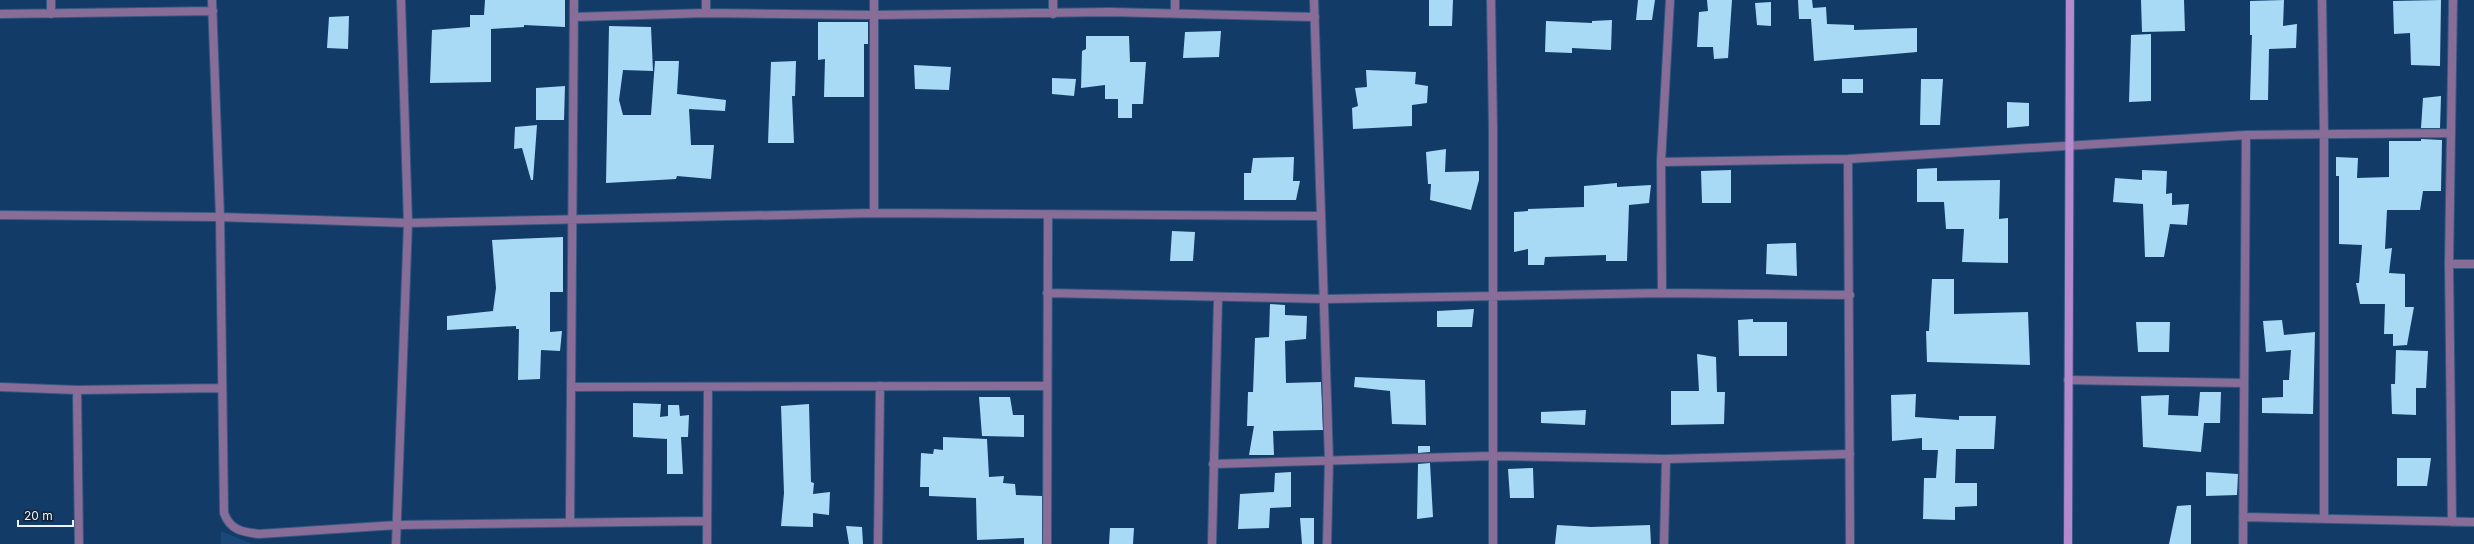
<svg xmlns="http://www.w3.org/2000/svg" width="2474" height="544" viewBox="0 0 2474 544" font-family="Inter,sans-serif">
<rect width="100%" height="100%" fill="#123b67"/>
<!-- built -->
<path fill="#1a4878" d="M221,531L252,544H221Z"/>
<!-- building -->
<path fill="#a8daf6" d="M485,0H565V27L524,25V27L491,29V82L430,83L432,30L470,27V15H484Z
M1429,0H1453L1452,26H1429Z
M1638,0H1655L1652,20H1636Z
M1707,0H1732L1728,58L1714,59L1713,47H1697L1699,12L1708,11Z
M1798,0H1812L1813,8L1826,7L1827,24L1854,25V30L1917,28V52L1814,61L1811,19H1799Z
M2141,0H2184L2185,31L2142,32Z
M2284,0L2283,26L2297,24L2296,48L2269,49L2268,100H2250L2252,35H2250V1Z
M2441,0L2440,66L2411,65L2410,33L2394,34L2393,1Z
M1771,2V26L1757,25L1755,3Z
M349,16L348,49L327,48L329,17Z
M1612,20L1611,50L1572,48V53L1545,52L1546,21L1592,23V21Z
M818,22H868V44H864V97H824L825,59L818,60Z
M609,26L651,27L653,71L623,70L619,100L623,115H651L655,61H679L677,94L726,100L725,111L689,109L691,145H714L711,179L677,176L676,179L606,183Z
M1221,31L1219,57L1183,58L1185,32Z
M2151,34V101L2129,102L2131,35Z
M1086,36H1129L1130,62H1146L1143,104H1132V118H1118V99H1105V85L1081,88L1082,51L1086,49Z
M796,61L795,96H792L794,143H768L771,62Z
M914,65L951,67L949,90L915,89Z
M1366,70L1416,72L1415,84L1428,86L1427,103L1412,105V126L1353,129L1352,108L1358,106L1355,88L1367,87Z
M1052,78L1076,79L1074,96L1052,94Z
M1842,79H1863V93H1842Z
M1921,79H1943L1940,125H1920Z
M565,86L564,120H536V88Z
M2441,96L2440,128H2421L2423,98Z
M2007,102L2029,103V126L2007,128Z
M537,125L533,180H531L522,148L514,149L515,127Z
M2421,139L2442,140L2441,191H2423L2420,210H2387L2385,249L2392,248L2389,273L2405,274V307H2414L2407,345L2393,346V334H2384L2385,304H2360L2356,283H2359L2362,245L2339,244V176H2336V157L2358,158L2357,178L2389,177V141H2421Z
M1446,149L1445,172L1479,171V180L1471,210L1430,200L1431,184H1428L1426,152Z
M1294,157L1293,181H1300L1296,200H1244V173H1251L1253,158Z
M1937,168V181L2000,180L1999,219L2008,218V263L1962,262L1964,229H1946L1944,202H1917V169Z
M1731,170V203H1702L1701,171Z
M2142,170L2167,171L2166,194L2172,193V205L2189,204L2187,225L2170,224L2164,257H2145L2143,204L2113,202L2115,178L2142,180Z
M1617,183V187L1651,185L1649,203L1629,205L1627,261H1606V255L1545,257L1544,265H1528V249L1514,252V212L1528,211V209L1584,207V186Z
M1172,231L1195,232L1193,261H1170Z
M563,237V292H550V332L562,331L560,351L541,350L540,379L518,380L519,329H516V326L447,330V316L493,311L496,288L492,240Z
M1796,243L1797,276L1766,274L1767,244Z
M1932,279H1954V314L2028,312L2030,365L1927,362L1926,331H1929Z
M1270,304L1285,305V315L1307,316L1306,339L1285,341L1286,383L1321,382L1323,430L1273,431L1274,455H1249L1254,426H1247L1248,392H1253L1255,338L1269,337Z
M1474,309L1472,327H1437V311Z
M1753,319V322H1787V356H1739L1738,320Z
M2282,320L2284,335L2315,332L2313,414L2262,413V398L2283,397V380H2289L2291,350L2266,352L2263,321Z
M2136,322H2170L2169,352H2138Z
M2396,350L2428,351L2426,388H2416V415L2392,414L2391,384H2395Z
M1697,354L1716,357L1717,392H1725L1724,424L1671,425V391H1699Z
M1355,377L1425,380L1426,425L1392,424L1390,391L1354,387Z
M2200,392H2221L2220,423H2204L2201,452L2143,447L2141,396L2169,395L2168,415L2198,416Z
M1916,394L1915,417L1959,420V416H1996L1994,449H1956L1955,483H1977V506L1955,507V520L1923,519L1924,478H1936L1938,450H1922V438L1892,441L1891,395Z
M979,397H1010L1013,415H1024V437L982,436Z
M633,403L661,404L660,417L668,416V405H679L680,416L689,415L688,437H681L683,474H667V439L633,437Z
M809,404L811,482L814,483L813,494L830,492L829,515L813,513V527L781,526L784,493L781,406Z
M1586,410L1585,425L1541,423V412Z
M943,437L987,439L989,477L1004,476L1003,483L1015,484L1016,495L1042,496V544H1024V538L977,540L976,498L929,496V487H920L921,453L933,454L934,449L943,450Z
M1418,446H1430V452L1418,453Z
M2397,458H2431L2427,486H2397Z
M1430,463L1433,517L1417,519L1418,464Z
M1533,468L1534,498H1510L1508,469Z
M1291,472V507L1270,508L1269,528L1238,529L1240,494L1274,492L1275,473Z
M2206,472L2238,474L2237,495L2206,496Z
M2191,505V544H2169L2177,506Z
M1300,518H1314V544H1302Z
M1557,525L1591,527L1650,525L1651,544H1555Z
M846,526L862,527L863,544H849Z
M1110,528H1134L1133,544H1109Z"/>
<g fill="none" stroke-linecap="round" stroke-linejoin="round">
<defs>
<path id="street" d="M51,0V14
M212,0L220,217L224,513C230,530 242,532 259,534L397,525L707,521
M1053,0V14
M1175,0V13
M1314,0L1329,460L1327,544
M1491,0L1493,129V544
M2322,0L2324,134V518
M706,13V0
M0,14L213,11
M574,17L706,13L874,15L1110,12L1315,17
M1848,159L1850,544
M1661,162L1848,159L2246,135L2451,133
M874,213V0
M0,215L220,217L408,223L874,213L1321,216
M2449,264H2474
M1047,293L1326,299L1662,293L1850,295
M1662,293L1661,162L1670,0
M2068,380L2243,383
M0,387L77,390L221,388
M571,387L1046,386
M77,390L79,544
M1213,464L1492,456L1666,459L1850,454
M2243,517L2474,522
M570,522L574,0
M2452,522L2449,264L2453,0
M396,544L408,223L401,0
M707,544L708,388
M878,544L880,386
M1047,544L1048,216
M1212,544L1218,298
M1664,544L1666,459
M2243,544L2246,135"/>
<path id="secondary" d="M2068,544L2070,0"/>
</defs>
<!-- street casing -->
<use href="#street" stroke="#34587f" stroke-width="10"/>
<!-- secondary casing -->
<use href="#secondary" stroke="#34587f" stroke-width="10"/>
<!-- street -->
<use href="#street" stroke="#896d99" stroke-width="8"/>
<!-- secondary -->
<use href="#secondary" stroke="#b589ce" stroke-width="8"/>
</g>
<!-- scale -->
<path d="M18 520v6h55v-6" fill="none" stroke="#e9f2fd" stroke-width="2"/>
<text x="24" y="520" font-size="12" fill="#e9f2fd" stroke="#112236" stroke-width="3" paint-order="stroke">20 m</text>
</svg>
